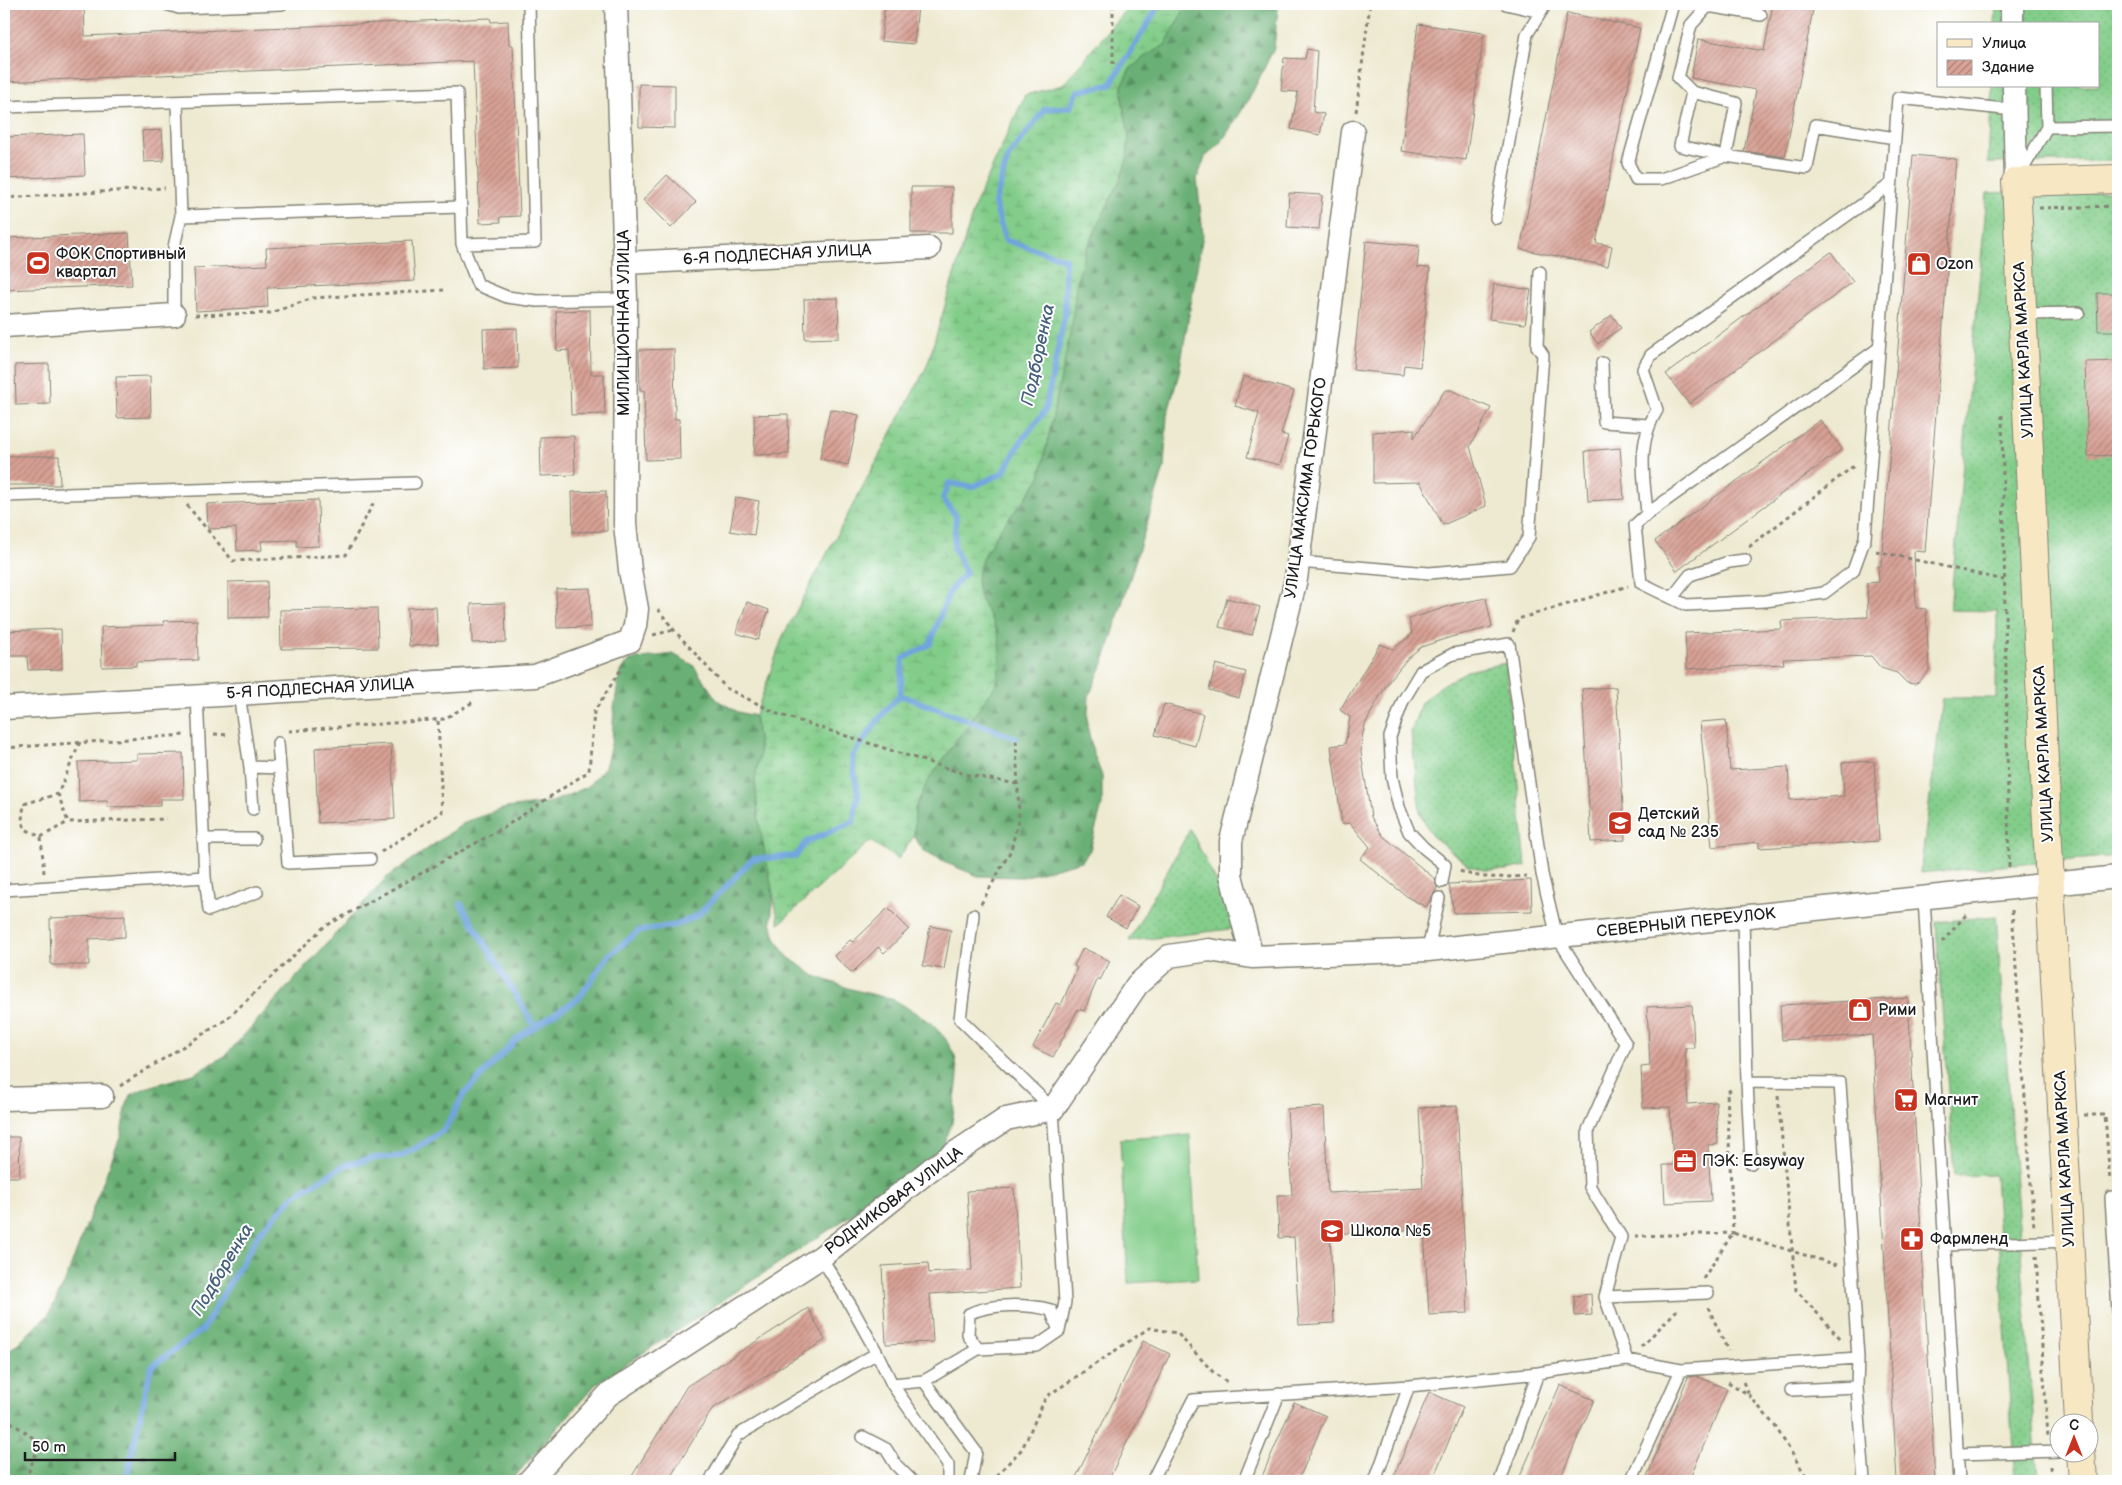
<svg xmlns="http://www.w3.org/2000/svg" width="2122" height="1485" viewBox="0 0 2122 1485" font-family="'Balsamiq Sans',sans-serif">
<defs>
<pattern id="grass-dots" width="8" height="8" patternUnits="userSpaceOnUse" patternTransform="scale(1.25)"><rect width="8" height="8" fill="#83cd8a"/><path d="M2 2h.1M6 6h.1" fill="none" stroke="#71af76" stroke-width="1.8" stroke-linecap="round"/></pattern>
<pattern id="forest-firs" width="22" height="20" patternUnits="userSpaceOnUse" patternTransform="scale(1.25)"><rect width="22" height="20" fill="#6ab076"/><path d="M5 1l3.5 6h-7zM16 11l3.5 6h-7z" fill="#568e60"/></pattern>
<pattern id="wetland-marsh" width="20" height="14" patternUnits="userSpaceOnUse" patternTransform="scale(1.25)"><rect width="20" height="14" fill="#83cd8a"/><path d="M1 5h8M5 5V1M11 12h8M15 12V8" fill="none" stroke="#71af76"/></pattern>
<pattern id="building-hatch" width="6" height="6" patternUnits="userSpaceOnUse" patternTransform="scale(1.25)"><rect width="6" height="6" fill="#d8a195"/><path d="M-1 1l2-2M0 6l6-6M5 7l2-2" fill="none" stroke="#ae8279"/></pattern>
</defs>
<rect width="100%" height="100%" fill="#fff"/>
<filter id="ink" filterUnits="userSpaceOnUse"><feTurbulence type="fractalNoise" baseFrequency=".02" numOctaves="2"/><feDisplacementMap in="SourceGraphic" scale="10" xChannelSelector="R" yChannelSelector="G"/><feConvolveMatrix kernelMatrix="1 2 1 2 8 2 1 2 1" color-interpolation-filters="sRGB"/></filter>
<filter id="wash" filterUnits="userSpaceOnUse"><feTurbulence type="fractalNoise" baseFrequency=".0096" numOctaves="4" result="noise"/><feDisplacementMap in="SourceGraphic" scale="20" xChannelSelector="R" yChannelSelector="G"/><feGaussianBlur stdDeviation="1.12" result="paint"/><feColorMatrix in="noise" values="0 0 0 0 0 0 0 0 0 0 0 0 0 0 0 0 0 1.4 0 .05"/><feComposite in="paint" operator="in"/></filter>
<g filter="url(#wash)">
<rect width="100%" height="100%" fill="#eeead1"/>
<!-- grass -->
<path fill="url(#grass-dots)" stroke="#507453" d="M1996,4H2118V161L1988,163L1992,86H2098V24H1995Z
M2118,191V856L1920,873L1943,698H1996L1997,611L1950,610L1987,193Z
M1506,663L1526,866L1506,870H1484L1468,865L1431,835L1420,812L1411,732L1421,703L1442,685L1467,671Z
M1190,829L1239,928L1129,941Z
M1996,916L2038,1481H2015L1995,1175L1954,1176L1936,922Z"/>
<!-- forest -->
<path fill="url(#forest-firs)" stroke="#436649" d="M1187,4H1276L1278,8L1274,48L1248,101L1220,144L1205,157L1197,179L1203,234L1179,373L1167,416L1164,468L1106,656L1089,696L1087,725L1093,752L1102,776V805L1090,850L1082,861L1023,877L978,876L951,865L923,850L914,836L915,808L928,781L997,683L994,624L979,596L977,578L982,559L1000,529L1025,499L1040,477L1072,325L1076,285L1085,251L1119,182L1127,159L1129,134L1123,106L1122,86L1129,70L1144,57L1165,44Z
M673,654L693,665L717,700L738,712L755,716L760,753L755,780L759,823L771,862L773,902L771,921L775,938L788,957L815,976L851,989L895,1000L930,1022L945,1038L955,1056L958,1077L952,1123L939,1157L595,1385L511,1481H4V1353L15,1346L49,1314L64,1284L121,1135L125,1109L131,1095L145,1088L194,1074L225,1056L386,878L467,821L506,808L552,802L587,787L605,767L612,740L614,708L620,671L630,660Z"/>
<!-- wetland -->
<path fill="url(#wetland-marsh)" stroke="#507453" d="M1130,4H1187L1165,45L1144,57L1129,70L1122,86L1123,106L1129,134L1127,159L1119,182L1085,251L1076,285L1072,325L1040,477L1025,499L1000,529L982,559L977,578L979,596L994,624L999,639L1000,661L997,683L928,781L915,808L914,836L898,859L870,841L779,924L759,823L755,780L760,752L755,716L783,636L927,366L975,205L1025,95L1063,85Z"/>
<!-- garden -->
<path fill="#83cd8a" stroke="#507453" d="M1190,1135L1198,1279L1128,1283L1120,1139Z"/>
<g fill="none" stroke-linecap="round" stroke-linejoin="round">
<!-- stream -->
<path stroke="#70a4dd" stroke-width="6" d="M900,695L1016,738
M461,904L535,1027
M126,1481L151,1367L203,1329L260,1232L295,1195L345,1165L375,1158L401,1156L426,1142L445,1129L464,1094L520,1036L579,998L609,955L639,931L677,925L698,915L753,859L796,856L806,842L853,822L858,795L852,757L884,712L900,695L903,659L930,644L950,590L966,573L954,548L956,516L943,499L949,483L972,487L1003,473L1022,440L1045,411L1065,315V259L1005,240L995,203L1008,157L1045,109L1071,107L1078,91L1110,85L1160,4"/>
</g>
<g id="blocks">
<!-- building -->
<path fill="url(#building-hatch)" d="M4,4H84L85,36L490,18L491,22L508,21L509,45H513L520,216L500,217L501,222L480,223L473,61L4,82Z
M885,4L918,6L914,44L881,41Z
M1773,4H1814L1785,157L1744,151L1756,90L1691,78L1698,39L1764,51Z
M1567,13L1640,28L1596,243L1612,246L1608,266L1520,249Z
M1418,24L1484,33L1466,160L1401,151Z
M1307,49L1317,51L1313,112L1324,114L1320,135L1291,129L1298,92L1281,91L1284,58L1305,59Z
M639,84L675,85V128L639,127Z
M162,130L164,161L144,162L142,131Z
M83,134L85,175L4,179V137Z
M1913,155L1956,159L1925,552L1914,551L1916,608L1926,609L1929,670L1920,681L1915,684L1907,683L1897,673L1881,668L1871,656L1783,659L1784,664L1687,669L1685,633L1782,629L1781,621L1868,617L1867,583L1879,582L1878,566H1881Z
M667,175L696,202L671,228L643,200Z
M911,187H952V233H911Z
M1289,193L1322,195L1319,229L1287,227Z
M129,233L132,285L4,290V238Z
M412,241L415,281L267,288L268,307L196,311L194,268L267,265L266,248Z
M1366,241L1419,246L1417,267L1430,268L1420,367L1404,365L1403,375L1353,370Z
M1831,252L1853,282L1689,404L1666,374Z
M1494,284L1531,290L1525,324L1489,319Z
M2097,293H2118V331H2098Z
M838,298L839,338L805,339L804,299Z
M590,310L591,374H604L605,414L571,415L569,350L557,351L556,311Z
M1612,315L1621,328L1598,344L1589,332Z
M517,328L518,368L484,369L483,329Z
M674,349L675,419H679L680,459L646,460L644,390H640L639,350Z
M2118,361V455L2088,456L2085,362Z
M49,364L50,404L16,405L15,365Z
M150,376L151,417L117,418L116,377Z
M1243,376L1294,391L1281,434L1288,436L1280,465L1247,457L1259,413L1235,406Z
M1445,390H1451L1491,408L1470,446L1486,506L1443,525L1420,482L1373,483V432L1414,429V438Z
M830,409L859,415L848,465L820,459Z
M788,414L789,454L755,455L754,415Z
M1820,420L1842,449L1677,571L1655,541Z
M574,436L575,475L541,476L540,437Z
M1620,448L1624,499L1588,501L1585,451Z
M4,456H59L60,485H4Z
M606,491L607,531L573,532L572,492Z
M736,497L759,501L754,535L730,531Z
M318,500L319,546L297,547V540L261,541L262,550L237,551L236,528L208,529L207,504Z
M267,581L268,617L228,618V582Z
M590,588L591,627L557,628L556,589Z
M1227,598L1260,607L1252,635L1219,627Z
M1486,598L1492,627L1451,637L1421,647L1407,659L1389,681L1375,705L1365,725L1362,737L1361,753L1371,817L1383,836L1435,879L1437,888L1426,907L1409,898L1360,859L1370,847L1350,823L1342,824L1331,746L1345,744L1350,717L1340,710L1380,644L1393,649L1412,634L1409,619L1456,604Z
M747,602L769,610L758,640L736,633Z
M505,603L506,642L472,643L471,604Z
M436,607L438,644L409,646L407,608Z
M377,608L378,648L281,649L280,610Z
M197,620L198,660L136,662V666L102,667L101,627L164,625L163,621Z
M61,629L62,669L28,670L27,656H4V631Z
M1216,664L1246,672L1239,698L1209,690Z
M1616,687L1625,840L1591,842L1582,689Z
M1164,704L1203,714L1195,746L1155,735Z
M1726,720L1730,770L1788,767L1790,800L1844,796L1842,763L1874,761L1879,841L1759,848V842L1712,847L1700,722Z
M391,744L395,819L318,823L315,748Z
M183,753L184,799H160V806L108,807L107,801L79,802L78,762L137,760V754Z
M1531,880L1532,911L1454,913L1449,884Z
M1119,895L1138,906L1126,928L1106,917Z
M888,908L909,929L884,953L878,947L852,973L834,956L850,940L853,942Z
M125,915V937L89,939V965H51L50,918Z
M930,926L951,930L944,969L923,966Z
M1083,948L1110,961L1100,980L1098,978L1084,1011L1078,1009L1053,1057L1033,1047L1056,1003L1061,1005L1077,968L1074,966Z
M1908,998L1935,1481H1897L1872,1035L1782,1040L1780,1005Z
M1692,1005L1694,1048H1685L1688,1104L1716,1102L1718,1144L1708,1145L1711,1201L1665,1203L1663,1165H1673L1670,1107L1643,1108L1641,1067L1650,1066L1647,1007Z
M1457,1106L1468,1313L1429,1315L1424,1229L1330,1234L1334,1323L1299,1325L1294,1237L1279,1238L1277,1195H1292L1287,1109L1324,1107L1328,1193L1423,1188L1419,1108Z
M4,1137H19L20,1177H4Z
M1014,1188L1020,1288L930,1294L933,1342L886,1344L882,1266L928,1263L929,1273L972,1270L967,1191Z
M1591,1294L1592,1315L1575,1316L1574,1296Z
M808,1308L825,1340L712,1409L668,1481H629L687,1386Z
M1143,1341L1170,1354L1108,1481H1074Z
M1696,1376L1727,1389L1689,1481H1645L1688,1377Z
M1560,1385L1594,1400L1559,1481H1518Z
M1429,1392L1463,1407L1432,1481H1392Z
M1294,1402L1326,1416L1298,1481H1260Z"/>
</g>
</g>
<g filter="url(#ink)">
<use href="#blocks" fill-opacity="0" stroke="#858376" stroke-width="1"/>
<g fill="none" stroke-linecap="round" stroke-linejoin="round">
<defs>
<path id="lane" d="M166,4L179,8L282,4
M1506,4L1541,12
M1673,4L1628,163L1636,179H1661L1726,156L1807,168L1815,125L1895,138
M2046,86L2047,127
M1692,92L1736,103L1726,156L1680,146L1692,92L1678,78L1691,25L1708,6L1761,15
M177,103L181,216L461,207
M4,107L457,93L462,244L478,285L507,297L537,301L626,299
M2019,176L2047,127L2118,126
M1496,218L1527,34L1546,4
M462,244L535,242L529,4
M2022,314L2079,313
M174,315V247L181,216
M1879,348L1647,514L1635,525L1641,583L1686,605L1765,601L1824,593L1853,571L1865,538L1898,98L2014,110
M1602,363L1604,422L1648,425
M4,496L415,483
M1647,514C1644,476 1636,445 1657,410L1643,369L1651,355L1891,184
M1298,562L1429,573L1510,566L1529,537L1543,355L1537,346L1540,272
M1672,598L1690,575L1729,562L1745,560
M239,694L250,767L280,768L288,863L370,859
M197,696L205,877L209,910L257,892
M278,743L280,768
M250,767L253,809
M203,839H254
M1442,882L1445,865L1424,848L1409,832L1399,807L1392,778L1390,737L1403,701L1421,671L1453,654L1509,644L1542,874L1557,937L1626,1044L1588,1130L1590,1187L1621,1237L1605,1297L1627,1360
M4,890L205,877
M1924,899L1959,1481
M973,915L960,1019L1053,1109L1065,1302L1059,1331L1037,1346L978,1349L968,1335L969,1314C990,1303 1028,1304 1051,1310L1059,1331
M1743,917L1747,1082L1840,1083L1858,1358L1857,1387L1864,1481
M1428,950L1439,898
M1747,1082L1751,1163
M2118,1197H2111L2118,1311
M1945,1245L2070,1241
M1605,1297L1708,1293
M877,1353L892,1384L948,1465V1481
M924,1381L976,1452L971,1481
M892,1384L924,1381L978,1349
M1791,1390L1857,1387
M863,1437L886,1449L896,1465L912,1481
M1958,1454L2060,1451
M710,1481L738,1435L877,1353L851,1306L821,1257
M1152,1481L1193,1400L1409,1386L1538,1373L1627,1360L1681,1370L1858,1358
M1244,1481L1279,1394
M1375,1481L1409,1386
M1500,1481L1538,1373
M1631,1481L1681,1370"/>
<path id="street" d="M2012,4V24
M2014,86L2016,182
M625,263L929,248
M4,326L174,315
M4,708L535,676L630,641L635,626L637,609L630,570L625,524L626,299L616,4
M1252,957L1231,875V841L1296,579L1353,132
M4,1099L102,1096
M529,1481L608,1395L821,1257L931,1169L1006,1119L1053,1109L1137,985L1169,956L1209,950L1252,957L1428,950L2118,877"/>
<path id="secondary" d="M2079,1422L2050,885L2016,182L2118,179
M2081,1452L2083,1481"/>
</defs>
<!-- lane casing -->
<use href="#lane" stroke="#858376" stroke-width="14"/>
<!-- street casing -->
<use href="#street" stroke="#858376" stroke-width="25"/>
<!-- secondary casing -->
<use href="#secondary" stroke="#858376" stroke-width="30"/>
<!-- path -->
<path stroke="#858376" stroke-width="3" stroke-dasharray="4 4" stroke-linecap="butt" d="M1113,4V67
M1356,112L1370,4
M4,198L165,188
M2039,208L2118,206
M195,315L270,313L313,298L443,290
M2002,415L2009,869
M187,505L233,561L346,555L375,500
M1749,547L1855,465
M1876,551L2004,580
M658,609L674,630L726,688L778,714L968,775L1017,784
M1513,632L1518,619L1628,586
M653,635L674,630
M289,731L444,719L475,701
M214,734L230,735
M80,742L58,794L68,822L166,819
M4,748L185,735
M41,837L68,822
M381,852L442,812L438,719
M1460,871C1482,880 1504,877 1527,876
M44,873L41,837L25,829L22,820L24,804L58,794
M981,904L1011,850L1019,817L1016,738
M2012,910L2034,1228
M1942,942L1966,915
M120,1086L227,1019L324,927L503,828L589,771L594,712L623,666
M1778,1096L1796,1290L1841,1339
M2084,1115H2105L2110,1182
M1635,1236L1733,1233L1727,1092L1731,1090
M2036,1256L2048,1437
M1703,1279L1733,1233L1837,1265
M1708,1307L1728,1351
M1641,1347L1677,1310
M1728,1382L1749,1395L1775,1426L1809,1481
M1743,1382L1749,1394
M4,1417L40,1443L25,1481
M2050,1466L2051,1481
M991,1481L1022,1449L1046,1397L1149,1328L1177,1333L1214,1373L1227,1382"/>
<!-- lane -->
<use href="#lane" stroke="#fff" stroke-width="11"/>
<!-- street -->
<use href="#street" stroke="#fff" stroke-width="22"/>
<!-- secondary -->
<use href="#secondary" stroke="#f7e8c3" stroke-width="28"/>
</g>
</g>
<!-- icons -->
<defs>
<symbol id="stadium-square" viewBox="-11 -11 22 22"><rect x="-9" y="-9" width="18" height="18" rx="4" fill="#c8321e" stroke="#fff"/><path d="M0-5a6.5 5 0 1 0 0 10a6.5 5 0 1 0 0-10ZM-3.5-1.8h7v3.6h-7Z" fill="#fff"/></symbol>
<symbol id="shop-square" viewBox="-11 -11 22 22"><rect x="-9" y="-9" width="18" height="18" rx="4" fill="#c8321e" stroke="#fff"/><path d="M-5-2.5h2.3a2.7 3.5 0 0 1 5.4 0H5L5.5 6h-11ZM-1.5-2.5h3a1.5 2.3 0 0 0-3 0Z" fill="#fff"/></symbol>
<symbol id="school-square" viewBox="-11 -11 22 22"><rect x="-9" y="-9" width="18" height="18" rx="4" fill="#c8321e" stroke="#fff"/><path d="M0-5L7-2L0 1L-7-2ZM-4 1L0 2.5L4 1V4Q0 6-4 4Z" fill="#fff"/></symbol>
<symbol id="supermarket-square" viewBox="-11 -11 22 22"><rect x="-9" y="-9" width="18" height="18" rx="4" fill="#c8321e" stroke="#fff"/><path d="M-6-5.5h2.5l.6 2H6L4.5 2H-2.5L-4.4-4H-6ZM-1.5 3.2a1.3 1.3 0 1 0 .1 0ZM3 3.2a1.3 1.3 0 1 0 .1 0Z" fill="#fff"/></symbol>
<symbol id="office-square" viewBox="-11 -11 22 22"><rect x="-9" y="-9" width="18" height="18" rx="4" fill="#c8321e" stroke="#fff"/><path d="M-6-3h4V-5.5h4V-3h4V5H-6ZM-1-4.5V-3h2v-1.5ZM-6 0V1H6V0Z" fill="#fff"/></symbol>
<symbol id="pharmacy-square" viewBox="-11 -11 22 22"><rect x="-9" y="-9" width="18" height="18" rx="4" fill="#c8321e" stroke="#fff"/><path d="M-2-6h4v4h4v4h-4v4h-4v-4h-4v-4h4Z" fill="#fff"/></symbol>
</defs>
<g fill-rule="evenodd">
<use href="#stadium-square" x="24" y="249" width="28" height="28"/>
<use href="#shop-square" x="1905" y="250" width="28" height="28"/>
<use href="#school-square" x="1606" y="809" width="28" height="28"/>
<use href="#shop-square" x="1846" y="996" width="28" height="28"/>
<use href="#supermarket-square" x="1892" y="1086" width="28" height="28"/>
<use href="#office-square" x="1671" y="1147" width="28" height="28"/>
<use href="#school-square" x="1318" y="1217" width="28" height="28"/>
<use href="#pharmacy-square" x="1898" y="1225" width="28" height="28"/>
</g>
<g text-anchor="middle" dominant-baseline="central" stroke-width="4" stroke-linejoin="round" paint-order="stroke">
<!-- poi labels -->
<g font-size="16" fill="#1c1c1c" stroke="#fff" text-anchor="start">
<text x="56" y="254">ФОК Спортивный<tspan x="56" dy="18">квартал</tspan></text>
<text x="1936" y="264">Ozon</text>
<text x="1638" y="814">Детский<tspan x="1638" dy="18">сад № 235</tspan></text>
<text x="1878" y="1010">Рими</text>
<text x="1924" y="1100">Магнит</text>
<text x="1702" y="1161">ПЭК: Easyway</text>
<text x="1350" y="1231">Школа №5</text>
<text x="1930" y="1239">Фармленд</text>
</g>
<!-- street labels -->
<g font-size="16" fill="#1c1c1c" stroke="#fff">
<text transform="translate(777 255) rotate(-3)">6-Я ПОДЛЕСНАЯ УЛИЦА</text>
<text transform="translate(624 323) rotate(-90)">МИЛИЦИОННАЯ УЛИЦА</text>
<text transform="translate(2024 350) rotate(-93)">УЛИЦА КАРЛА МАРКСА</text>
<text transform="translate(1306 488) rotate(-82)">УЛИЦА МАКСИМА ГОРЬКОГО</text>
<text transform="translate(320 689) rotate(-3)">5-Я ПОДЛЕСНАЯ УЛИЦА</text>
<text transform="translate(2044 754) rotate(-93)">УЛИЦА КАРЛА МАРКСА</text>
<text transform="translate(1686 923) rotate(-6)">СЕВЕРНЫЙ ПЕРЕУЛОК</text>
<text transform="translate(2065 1159) rotate(-93)">УЛИЦА КАРЛА МАРКСА</text>
<text transform="translate(894 1201) rotate(-37)">РОДНИКОВАЯ УЛИЦА</text>
</g>
<!-- water labels -->
<g font-size="18" font-style="italic" fill="#46607c" stroke="#fff">
<text transform="translate(1038 355) rotate(-78)">Подборенка</text>
<text transform="translate(222 1270) rotate(-59)">Подборенка</text>
</g>
</g>
<!-- margin -->
<rect width="2122" height="1485" fill="none" stroke="#fff" stroke-width="20"/>
<!-- legend -->
<rect x="1937" y="22" width="162" height="65" fill="#ffffff" stroke="#a4a4a4"/>
<rect x="1947" y="39" width="25" height="8" fill="#f7e8c3" stroke="#a4a4a4"/>
<text x="1982" y="48" font-size="15" fill="#1c1c1c">Улица</text>
<rect x="1947" y="60" width="25" height="15" fill="url(#building-hatch)" stroke="#a4a4a4"/>
<text x="1982" y="72" font-size="15" fill="#1c1c1c">Здание</text>
<!-- north arrow -->
<g transform="translate(2074 1438)"><circle r="24" fill="#ffffff" stroke="#a4a4a4"/>
<path d="M0-4L9 19L0 12L-9 19Z" fill="#c8321e"/>
<text y="-8" font-size="14" font-weight="bold" text-anchor="middle" fill="#1c1c1c">С</text>
</g>
<!-- scale -->
<path d="M25 1452v8h150v-8" fill="none" stroke="#1c1c1c" stroke-width="2.5"/>
<text x="32" y="1452" font-size="15" fill="#1c1c1c" stroke="#ffffff" stroke-width="4" paint-order="stroke">50 m</text>
</svg>
